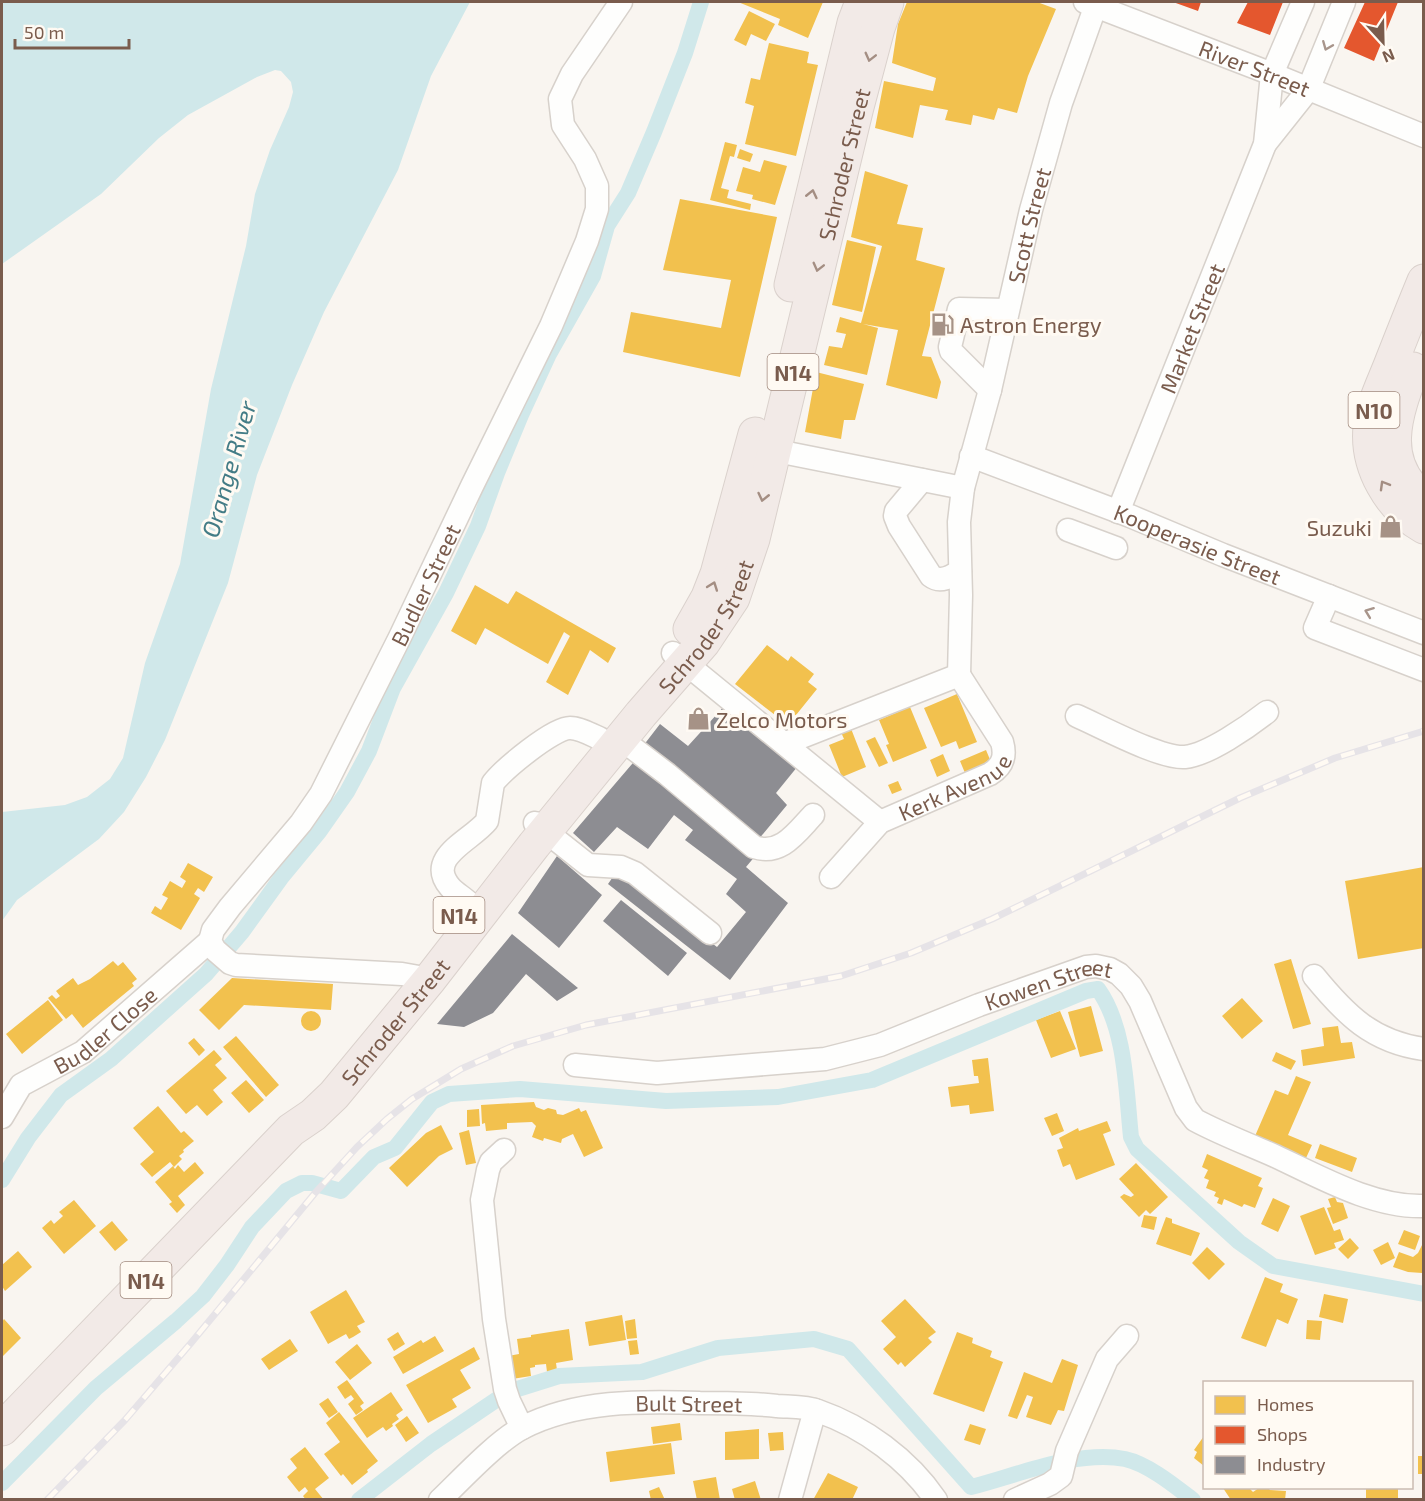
<svg xmlns="http://www.w3.org/2000/svg" width="1425" height="1501" viewBox="0 0 1425 1501" font-family="'Exo 2',sans-serif">
<rect width="100%" height="100%" fill="#f9f5f0"/>
<!-- water -->
<path fill="#d0e8ea" d="M2,2H470L431,76L398,170L324,312L292,385L257,475L228,583L165,740L146,777L124,812L99,839L17,900L2,921V812L65,805L87,797L110,779L123,758L145,663L180,564L211,389L246,246L255,194L270,150L289,107L293,92L291,82L281,71L275,70L257,77L188,115L159,138L101,194L2,264Z"/>
<!-- homes -->
<path fill="#f2c14e" d="M738,2H823L808,38L778,25L780,19Z
M907,2H1037L1056,9L1028,76L1017,113L998,108L994,120L973,115L971,125L945,120L948,110L920,105L913,138L875,128L884,81L933,91L936,78L892,63L898,24Z
M749,11L775,24L766,41L751,34L746,46L734,40Z
M769,43L809,52L807,63L818,65L796,156L745,144L754,106L745,103L751,78L760,80Z
M725,142L737,145L734,157L730,156L721,188L729,190L727,198L751,204L750,210L710,200Z
M740,149L753,154L750,162L737,158Z
M764,160L787,166L775,205L752,199L753,195L736,191L743,167L760,172Z
M865,171L908,185L897,224L923,228L916,260L945,268L922,356L931,357L941,382L937,399L886,385L898,330L863,324L878,328L867,375L824,365L829,346L842,348L846,334L836,332L840,317L861,323L882,246L851,237Z
M680,199L777,217L740,377L623,352L631,312L721,328L731,280L663,270Z
M847,240L876,247L862,312L832,305Z
M816,372L864,384L855,420H844L841,439L805,432Z
M475,585L508,604L516,591L616,648L608,663L590,650L568,695L546,682L570,636L564,632L548,664L485,628L476,645L451,631Z
M767,645L788,661L791,656L814,674L808,682L817,689L788,725L735,684Z
M957,694L977,742L959,749L956,741L941,747L924,708Z
M910,707L927,748L893,762L886,745L889,744L879,720Z
M850,726L866,767L842,777L829,745L844,739L840,730Z
M875,737L888,763L879,767L866,741Z
M986,750L991,762L965,773L960,761Z
M943,754L950,771L937,777L930,760Z
M898,781L902,790L892,794L888,785Z
M188,863L213,877L204,892L198,888L194,894L200,898L181,930L151,913L155,906L161,910L168,898L162,895L170,881L182,888L186,881L180,877Z
M1424,867V948L1358,959L1345,881Z
M1291,959L1311,1024L1293,1029L1274,964Z
M113,961L118,966L123,962L137,979L132,983L134,986L83,1028L72,1014L66,1019L48,998L52,995L56,999L60,996L56,991L73,978L78,985L90,979Z
M232,978L333,984L331,1010L244,1005L219,1030L199,1010Z
M1242,998L1263,1021L1242,1039L1222,1016Z
M48,1000L63,1020L22,1054L6,1034Z
M1091,1006L1103,1051L1080,1057L1068,1012Z
M301 1021a10 10 0 1 1 20 0a10 10 0 1 1-20 0Z
M1060,1011L1076,1049L1051,1058L1036,1020Z
M1338,1026L1341,1043L1352,1042L1355,1058L1303,1066L1301,1050L1324,1046L1322,1028Z
M236,1036L279,1085L266,1097L223,1047Z
M194,1038L205,1050L199,1056L188,1043Z
M214,1050L222,1059L215,1065L227,1078L213,1090L223,1102L207,1116L197,1105L186,1114L166,1091Z
M1276,1052L1296,1061L1291,1070L1272,1061Z
M988,1058L994,1111L970,1114L969,1105L951,1107L948,1087L979,1083L978,1076H974L972,1060Z
M1296,1076L1311,1082L1288,1135L1312,1145L1306,1158L1255,1136L1275,1090L1288,1095Z
M246,1080L264,1100L249,1113L231,1093Z
M534,1102L536,1107L544,1110L548,1108L556,1110L557,1114L563,1115L579,1108L581,1112L586,1110L603,1148L584,1157L573,1134L562,1139L561,1143L544,1138L543,1141L532,1137L536,1126L532,1122L507,1123V1129L486,1131L485,1123L482,1124L481,1105Z
M158,1106L181,1133L184,1131L194,1141L183,1150L184,1152L179,1156L182,1159L174,1167L170,1162L152,1177L140,1164L154,1152L133,1128Z
M479,1109L480,1126L467,1127V1110Z
M1057,1113L1064,1131L1052,1136L1044,1118Z
M1107,1121L1111,1131L1103,1134L1115,1165L1076,1180L1070,1164L1063,1167L1057,1150L1063,1148L1059,1138L1078,1128L1079,1131Z
M441,1125L453,1149L439,1156L407,1187L389,1168L426,1133Z
M469,1130L476,1163L466,1165L459,1133Z
M1320,1144L1357,1158L1352,1172L1315,1158Z
M1207,1154L1262,1178L1258,1186L1263,1188L1255,1208L1244,1204L1242,1207L1224,1199L1222,1205L1217,1203L1219,1198L1214,1196L1216,1192L1206,1188L1209,1180L1204,1178L1208,1170L1202,1167Z
M195,1162L204,1173L178,1196L185,1205L177,1213L169,1204L172,1202L155,1182L173,1166L175,1169L178,1165L184,1172Z
M1136,1163L1168,1197L1150,1214L1146,1210L1139,1217L1120,1197L1124,1194L1131,1197L1134,1195L1119,1179Z
M1335,1197L1337,1202L1343,1203L1348,1218L1333,1224L1327,1208L1331,1207L1328,1199Z
M1273,1198L1290,1206L1278,1232L1261,1224Z
M74,1200L96,1226L64,1254L42,1228L51,1220L54,1224L63,1216L59,1212Z
M1324,1207L1334,1231L1340,1229L1344,1240L1334,1243L1336,1248L1315,1255L1300,1216Z
M1144,1215L1157,1217L1154,1230L1141,1227Z
M1166,1217L1172,1219V1223L1200,1233L1191,1256L1156,1244Z
M112,1221L128,1240L115,1251L99,1232Z
M1404,1230L1420,1236L1415,1250L1398,1244Z
M1350,1238L1359,1248L1348,1259L1338,1249Z
M1424,1241L1422,1273L1408,1272L1393,1267L1399,1252L1413,1257L1418,1253Z
M1388,1242L1395,1258L1381,1265L1373,1250Z
M1207,1247L1225,1264L1209,1280L1192,1263Z
M18,1251L32,1267L5,1291L2,1286V1265Z
M1265,1277L1283,1284L1280,1292L1298,1299L1288,1324L1277,1319L1266,1347L1241,1338Z
M346,1290L365,1322L357,1326L361,1332L353,1337L349,1339L346,1334L328,1344L310,1312Z
M1324,1294L1348,1299L1343,1323L1319,1317Z
M905,1299L936,1332L928,1338L932,1342L905,1367L901,1362L898,1365L883,1349L896,1337L881,1321Z
M622,1315L626,1340L589,1346L585,1322Z
M4,1319L21,1338L2,1357V1322Z
M635,1319L637,1338L627,1339L625,1321Z
M1307,1320L1322,1321L1320,1340L1306,1339Z
M569,1329L573,1360L556,1363L557,1370L547,1372L546,1364L535,1365V1367L530,1368L531,1376L512,1379L508,1356L519,1354L517,1339L531,1337V1335Z
M398,1332L405,1344L394,1351L387,1339Z
M957,1332L973,1338L972,1343L992,1351L990,1357L1003,1362L984,1412L933,1394Z
M435,1336L444,1351L403,1374L393,1357L421,1340L423,1343Z
M290,1339L298,1351L269,1370L261,1359Z
M637,1340L639,1354L630,1355L628,1341Z
M357,1344L372,1363L350,1380L335,1362Z
M474,1347L480,1359L460,1370L471,1388L452,1399L457,1407L428,1423L406,1385Z
M1062,1359L1078,1365L1064,1411L1058,1410L1051,1425L1026,1417L1033,1397L1027,1395L1017,1419L1008,1416L1024,1372L1052,1383Z
M347,1380L364,1403L360,1406L363,1410L356,1415L348,1404L354,1399L351,1395L345,1399L337,1387Z
M391,1392L403,1410L396,1415L399,1419L392,1424L393,1426L386,1431L383,1427L367,1438L353,1418Z
M328,1398L338,1412L329,1418L319,1404Z
M339,1412L378,1461L367,1470L368,1472L352,1485L343,1474L341,1476L324,1454L340,1442L326,1423Z
M407,1416L419,1433L406,1442L395,1425Z
M680,1423L682,1440L653,1444L651,1427Z
M970,1424L986,1429L980,1445L964,1440Z
M759,1429V1459L725,1460V1432Z
M783,1432L784,1450L770,1451L768,1433Z
M1204,1436V1466L1194,1458L1197,1452L1194,1450Z
M671,1443L675,1474L610,1482L606,1452Z
M305,1447L329,1478L315,1489L324,1500H306L303,1496L308,1491L305,1487L299,1492L287,1477L297,1468L290,1459Z
M1418,1456H1424V1474H1418Z
M828,1473L858,1487L852,1500H813Z
M716,1477L720,1500H697L693,1481Z
M755,1481L761,1500H735L732,1489Z
M659,1487L665,1500H651L649,1491Z
M1223,1488H1249L1253,1492L1259,1488H1268L1270,1490L1286,1491L1285,1500H1231Z
M1366,1488H1398V1500H1366Z"/>
<!-- shops -->
<path fill="#e4572e" d="M1173,2H1201L1198,11Z
M1248,2H1283L1270,35L1237,23Z
M1365,2H1398L1374,61L1344,48Z"/>
<!-- industry -->
<path fill="#8d8d92" d="M728,702L802,761L776,793L787,805L758,840L643,746L660,724L688,746Z
M638,757L756,855L746,867L788,903L730,980L608,884L617,871L717,947L746,912L726,894L737,879L685,840L693,830L674,815L648,849L617,827L594,852L573,833Z
M557,856L602,895L559,948L518,913Z
M621,900L687,953L668,976L603,921Z
M512,934L578,988L557,1001L526,974L493,1013L464,1027L437,1024Z"/>
<g fill="none" stroke-linecap="round" stroke-linejoin="round">
<!-- canal -->
<path stroke="#d0e8ea" stroke-width="16" d="M2,1180L28,1138L61,1095L111,1059L206,974L242,932L281,878L319,832L347,792L369,751L393,688L446,593L478,526L497,473L521,415L549,354L593,276L607,226L628,193L654,132L685,53L701,2
M2,1483L96,1388L176,1321L203,1296L227,1265L252,1227L286,1191L302,1183H312L341,1191L374,1157L395,1148L432,1102L449,1094L520,1089L666,1101L778,1097L872,1080L1086,991L1098,989C1126,1028 1126,1090 1131,1137L1137,1149L1239,1242L1273,1266L1424,1294
M359,1500L431,1444L508,1392L559,1376L642,1372L718,1348L814,1339L848,1349L971,1487C1018,1475 1077,1450 1125,1459C1148,1464 1175,1486 1193,1500"/>
<defs>
<g id="minor">
<path id="s1" d="M1085,2L1272,74L1424,136"/>
<path d="M1265,144L1308,90L1344,2"/>
<path d="M990,390L951,351L950,347L959,309L1007,310"/>
<path d="M762,448L963,488"/>
<path id="s2" d="M971,456L1130,516L1223,555L1424,633"/>
<path d="M922,480L896,511L895,516L899,526L931,576C940,583 951,577 960,571"/>
<path id="s3" d="M1118,512L1265,144L1272,74L1303,2"/>
<path d="M1068,530L1116,548"/>
<path d="M1329,596L1315,628L1424,670"/>
<path d="M673,653L880,822"/>
<path d="M1077,716C1102,727 1161,759 1185,757C1208,755 1249,726 1267,712"/>
<path d="M621,739L667,774L754,847C781,856 796,833 813,815"/>
<path id="s4" d="M786,743L959,675L961,595L959,522L963,488L990,390L1031,210L1061,103L1097,2"/>
<path d="M535,823L588,865L621,867L635,873L710,933"/>
<path id="s5" d="M831,877L880,822L990,774C1003,766 1006,756 1002,742L959,675"/>
<path d="M469,903C463,897 455,893 450,887C425,857 471,841 487,821L493,783C504,769 553,728 570,728C580,728 592,735 601,739"/>
<path d="M1314,976C1345,1014 1372,1042 1424,1049"/>
<path id="s6" d="M430,979L402,974L236,965L230,963L215,950L210,941L213,930L230,907L301,823L321,794L400,637L472,486L551,326L587,241L597,209V186L585,159L563,125L560,99L572,74L621,2"/>
<path id="s7" d="M575,1065L657,1073L825,1059L880,1045L979,1005L1086,967L1096,966L1110,969L1119,974L1131,986L1140,1001L1186,1108L1195,1120C1221,1134 1248,1144 1275,1156C1320,1177 1374,1208 1424,1206"/>
<path id="s8" d="M2,1117L21,1085L83,1052L210,941"/>
<path d="M504,1150L491,1162L488,1170L482,1200L494,1319L505,1389L509,1401L522,1428"/>
<path id="s9" d="M440,1500C462,1479 496,1442 522,1428C576,1400 641,1401 700,1403C726,1403 752,1403 777,1406C790,1407 806,1406 818,1411C864,1427 908,1459 936,1500"/>
<path d="M790,1500L815,1410"/>
<path d="M1015,1500L1050,1484L1061,1476L1067,1451L1107,1359L1127,1336"/>
</g>
<g id="highway">
<path d="M1424,281C1412,310 1401,338 1390,366C1382,386 1372,406 1370,427C1366,467 1390,508 1424,527"/>
<path d="M791,285L854,23L862,2"/>
<path d="M1413,369C1395,414 1378,463 1424,499"/>
<path d="M690,629L708,597L717,574L755,434"/>
<path id="s10" d="M2,1429L291,1130L313,1115L334,1095L430,979L534,845L641,714L703,643L733,598L753,539L857,107L878,28L887,2"/>
</g>
</defs>
<!-- minor casing -->
<use href="#minor" stroke="#d7d1cb" stroke-width="25"/>
<!-- highway casing -->
<use href="#highway" stroke="#dad1cc" stroke-width="35"/>
<!-- minor -->
<use href="#minor" stroke="#fefefd" stroke-width="22"/>
<!-- highway -->
<use href="#highway" stroke="#f2eae7" stroke-width="33"/>
<defs>
<path id="rail" d="M47,1500L125,1420L191,1343L315,1193L357,1147L387,1119L412,1099L461,1069L513,1046L586,1025L841,976L911,953L992,919L1240,798L1335,758L1424,731"/>
</defs>
<!-- rail casing -->
<use href="#rail" stroke="#e6e3e7" stroke-width="7"/>
<!-- rail -->
<use href="#rail" stroke="#fffaf3" stroke-width="4.5" stroke-dasharray="14" stroke-linecap="butt"/>
</g>
<!-- one-way arrows -->
<defs><path id="oneway-chevron" d="M-2-3.5L2.5 0L-2 3.5" fill="none" stroke-width="1.6" stroke-linecap="round" stroke-linejoin="round" transform="scale(1.5)"/></defs>
<g stroke="#a8958b">
<use href="#oneway-chevron" transform="translate(1327 46) rotate(112)"/>
<use href="#oneway-chevron" transform="translate(1369 612) rotate(-159)"/>
</g>
<g stroke="#a48e83">
<use href="#oneway-chevron" transform="translate(870 57) rotate(104)"/>
<use href="#oneway-chevron" transform="translate(812 194) rotate(-77)"/>
<use href="#oneway-chevron" transform="translate(818 267) rotate(104)"/>
<use href="#oneway-chevron" transform="translate(1384 485) rotate(-120)"/>
<use href="#oneway-chevron" transform="translate(763 497) rotate(103)"/>
<use href="#oneway-chevron" transform="translate(713 586) rotate(-70)"/>
</g>
<!-- icons -->
<defs>
<symbol id="fuel-bare" viewBox="-9 -9 18 18"><path d="M-5.5-6h7V0h2V4h1.3V-2.5L3-4.5l.8-.8L6-3V5H2.5V1h-1V6h-7ZM-4.2-4.7v3.2H.2V-4.7Z" fill="#a69286" stroke="#fffaf3" stroke-width="2.5" paint-order="stroke"/></symbol>
<symbol id="shop-bare" viewBox="-9 -9 18 18"><path d="M-5-2.5h2.3a2.7 3.5 0 0 1 5.4 0H5L5.5 6h-11ZM-1.5-2.5h3a1.5 2.3 0 0 0-3 0Z" fill="#a69286" stroke="#fffaf3" stroke-width="2.5" paint-order="stroke"/></symbol>
</defs>
<g fill-rule="evenodd">
<use href="#fuel-bare" x="926" y="308" width="33" height="33"/>
<use href="#shop-bare" x="1374" y="510" width="33" height="33"/>
<use href="#shop-bare" x="682" y="702" width="33" height="33"/>
</g>
<g text-anchor="middle" dominant-baseline="central" stroke-width="6" stroke-linejoin="round" paint-order="stroke">
<!-- shield labels -->
<g fill="#fffaf3" stroke="#a28b7f" stroke-width="1.5">
<rect x="767.5" y="354" width="51" height="36" rx="4.5"/>
<rect x="1348.5" y="392" width="51" height="36" rx="4.5"/>
<rect x="433.5" y="897" width="51" height="36" rx="4.5"/>
<rect x="120.5" y="1262" width="51" height="36" rx="4.5"/>
</g>
<g font-size="21" font-weight="bold" fill="#7a5c4d">
<text x="793" y="372">N14</text>
<text x="1374" y="410">N10</text>
<text x="459" y="915">N14</text>
<text x="146" y="1280">N14</text>
</g>
<!-- street labels -->
<g font-size="22" fill="#7a5c4d" stroke="#fffaf3">
<text stroke="none"><textPath href="#s1" startOffset="182">River Street</textPath></text>
<text stroke="none"><textPath href="#s10" startOffset="1557">Schroder Street</textPath></text>
<text stroke="none"><textPath href="#s4" startOffset="644">Scott Street</textPath></text>
<text stroke="none"><textPath href="#s3" startOffset="198">Market Street</textPath></text>
<text stroke="none"><textPath href="#s2" startOffset="243">Kooperasie Street</textPath></text>
<text stroke="none"><textPath href="#s6" startOffset="650">Budler Street</textPath></text>
<text stroke="none"><textPath href="#s10" startOffset="1071">Schroder Street</textPath></text>
<text stroke="none"><textPath href="#s5" startOffset="156">Kerk Avenue</textPath></text>
<text stroke="none"><textPath href="#s7" startOffset="488">Kowen Street</textPath></text>
<text stroke="none"><textPath href="#s10" startOffset="567">Schroder Street</textPath></text>
<text stroke="none"><textPath href="#s8" startOffset="138">Budler Close</textPath></text>
<text stroke="none"><textPath href="#s9" startOffset="280">Bult Street</textPath></text>
</g>
<!-- poi labels -->
<g font-size="22" fill="#7a5c4d" stroke="#fffaf3" text-anchor="start">
<text x="960" y="324">Astron Energy</text>
<text x="1372" y="527" text-anchor="end">Suzuki</text>
<text x="716" y="719">Zelco Motors</text>
</g>
<!-- water labels -->
<g font-size="24" font-style="italic" fill="#437c86" stroke="#fffaf3">
<text transform="translate(228 469) rotate(-74)">Orange River</text>
</g>
</g>
<!-- border -->
<rect width="1425" height="1501" fill="none" stroke="#7a5c4d" stroke-width="6"/>
<!-- legend -->
<rect x="1203" y="1381" width="210" height="108" fill="#fffaf3" stroke="#cabbb1" stroke-width="1.5"/>
<rect x="1215" y="1396" width="30" height="18" fill="#f2c14e" stroke="#cabbb1" stroke-width="1.5"/>
<text x="1257" y="1411" font-size="18" fill="#7a5c4d">Homes</text>
<rect x="1215" y="1426" width="30" height="18" fill="#e4572e" stroke="#cabbb1" stroke-width="1.5"/>
<text x="1257" y="1441" font-size="18" fill="#7a5c4d">Shops</text>
<rect x="1215" y="1456" width="30" height="18" fill="#8d8d92" stroke="#cabbb1" stroke-width="1.5"/>
<text x="1257" y="1471" font-size="18" fill="#7a5c4d">Industry</text>
<!-- north arrow -->
<g transform="translate(1383 42) rotate(158)" stroke="#fffaf3" stroke-width="4.5" paint-order="stroke">
<path d="M0-4.5L10 22L0 15L-10 22Z" fill="#7a5c4d"/>
<text y="-9" font-size="16" font-weight="bold" text-anchor="middle" fill="#7a5c4d">N</text>
</g>
<!-- scale -->
<path d="M15 39v9h114v-9" fill="none" stroke="#7a5c4d" stroke-width="3"/>
<text x="24" y="39" font-size="18" fill="#7a5c4d" stroke="#fffaf3" stroke-width="4.5" paint-order="stroke">50 m</text>
</svg>
